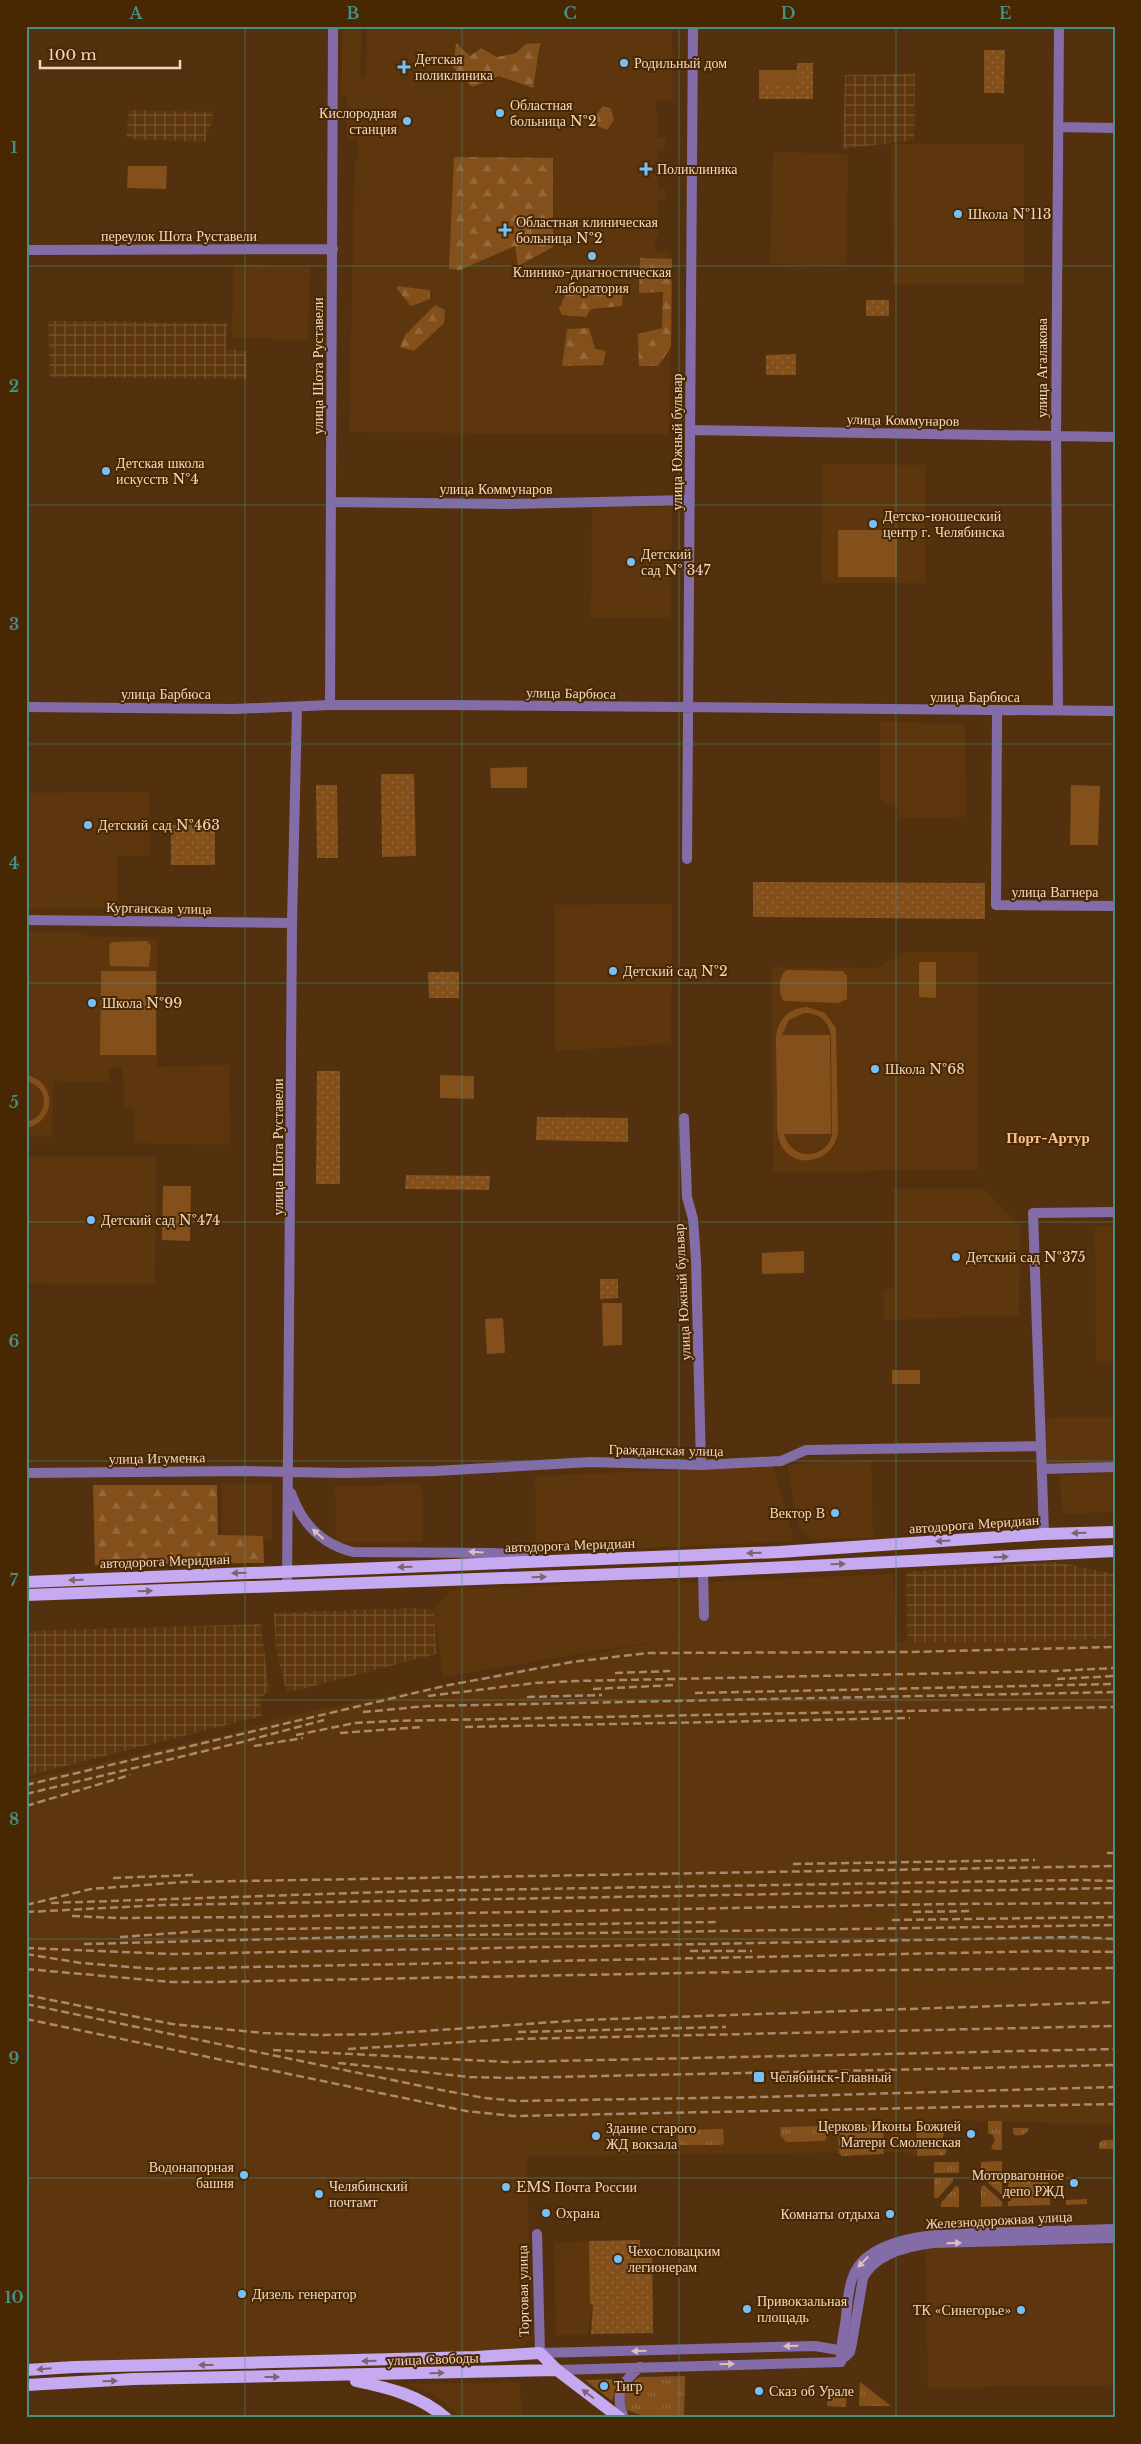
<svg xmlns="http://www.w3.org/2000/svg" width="1141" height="2444" viewBox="0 0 1141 2444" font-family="'Libre Baskerville',serif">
<defs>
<pattern id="industrial-grid" width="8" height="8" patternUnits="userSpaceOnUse" patternTransform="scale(1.25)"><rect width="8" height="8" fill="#5d360e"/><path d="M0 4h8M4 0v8" fill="none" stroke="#75522f"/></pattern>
<pattern id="grass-tufts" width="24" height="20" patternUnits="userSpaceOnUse" patternTransform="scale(1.25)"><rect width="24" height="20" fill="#83501c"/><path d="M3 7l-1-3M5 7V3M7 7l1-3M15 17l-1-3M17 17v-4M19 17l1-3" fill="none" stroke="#95683b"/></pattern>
<pattern id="forest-firs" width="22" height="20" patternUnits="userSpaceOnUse" patternTransform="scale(1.25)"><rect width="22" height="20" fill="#83501c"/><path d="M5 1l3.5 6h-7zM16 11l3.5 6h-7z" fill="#95683b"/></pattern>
<pattern id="park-dots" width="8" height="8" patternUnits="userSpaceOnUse" patternTransform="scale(1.25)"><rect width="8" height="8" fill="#83501c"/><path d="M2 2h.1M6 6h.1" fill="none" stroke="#95683b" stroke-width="1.8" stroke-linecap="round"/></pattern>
</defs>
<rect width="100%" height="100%" fill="#53310f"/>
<!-- built -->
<path fill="#5d360e" d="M343,26H362L360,78L366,77L367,29L440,30V26H672L673,101H656V113H659L658,138H666L665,149L658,150V188H665V199L658,200V236L655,237V251H671L669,435L349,432L355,160L358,159V140H346L347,96H341Z
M892,144H1024V284H893Z
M773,152L848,154L846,266L770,264Z
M234,264L310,267L308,340L232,338Z
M822,464L925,465V583H821Z
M592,507H672L670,619L591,618Z
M880,721L965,725L966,817L898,818V809L880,800Z
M149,792L150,856H117V908L26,909V793Z
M672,904L671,1044L555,1051V905Z
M26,932L86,933L88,937H146L157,939V1067L229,1065L230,1145L135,1143L134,1109L125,1108L122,1067H109V1082L53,1081L52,1137L26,1136Z
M905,952H978L977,1170L773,1172L772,967L877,968Z
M26,1157H156L155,1284L26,1283Z
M893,1189H984L1020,1227L1019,1315L884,1320L883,1291L894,1287Z
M1095,1226H1115V1361H1096Z
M1115,1417V1464L1047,1465V1418Z
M871,1460L873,1537L812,1540L798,1525L788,1465Z
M773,1466L794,1541L536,1553L535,1476Z
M1115,1473V1511L1062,1515L1060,1475Z
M222,1483L272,1484V1541L221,1540Z
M422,1484L423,1542L336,1543L335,1486Z
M893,1574L897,1641L818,1639L907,1642H1034L1115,1638V2125L976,2121L974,2119L923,2123L915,2129L917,2156L903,2152L527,2156L531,2337L524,2347L491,2352L26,2362V1780L236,1732L279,1718L675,1638L443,1677L434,1610L451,1590L662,1580L686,1583Z
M589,2241L592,2306L588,2334L556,2335L554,2243Z
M1113,2245L1115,2385L928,2388L925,2247Z
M519,2382L523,2418H463L434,2394L406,2384Z"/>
<!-- industrial -->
<path fill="url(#industrial-grid)" d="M915,74L914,140L843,149L845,75Z
M129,110L213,112V121L206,133V142L126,139Z
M48,321L227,323L226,349L246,351L247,379L50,377Z
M1055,1562L1115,1574V1638L1034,1642H907L906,1572Z
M412,1608L434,1610L436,1654L287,1693L276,1650L274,1613Z
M261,1624L269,1691L260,1698L262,1716L26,1776V1631Z"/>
<!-- grass -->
<path fill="url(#grass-tufts)" d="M988,2121H1002V2150H993L991,2147L995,2141L993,2135L988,2133Z
M879,2124L883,2129L884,2154L842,2156L839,2153L838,2131L841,2126Z
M827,2126L828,2134L825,2141L786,2142L780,2135L781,2127Z
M1013,2128H1029C1027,2134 1021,2137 1014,2135Z
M723,2129L724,2143L721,2145H679L678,2132L682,2130Z
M1103,2140H1115V2149H1099V2143Z
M1002,2161V2172H981V2162Z
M934,2162H959V2173H934Z
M1045,2170H1057V2181L1047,2179Z
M1043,2176L1049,2184L1050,2205L1008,2206V2177Z
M986,2177H1002V2195L986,2181Z
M934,2178H953V2181L938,2198H934Z
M984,2185L1002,2202V2206L981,2207V2187Z
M956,2186L959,2188V2207H941V2203Z
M1087,2199V2204L1066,2205V2200Z
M685,2376L684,2416L646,2417L627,2410C620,2396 627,2386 639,2377Z
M619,2379L612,2401L585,2380Z
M860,2382L891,2406H859Z
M828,2387H847L846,2407L827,2406Z"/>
<!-- forest -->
<path fill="url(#forest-firs)" d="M525,26H593L592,29H527Z
M456,43L470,56L481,48L497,57L516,53L526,44L540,43L533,88L499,76L472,87L453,67Z
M603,106L611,109L614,120L607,130L595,125L597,114Z
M454,157L553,158V247L518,266L515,246L460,270L449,269Z
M640,258L672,259L671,347L658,366H639L638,334L662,328L663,292L639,293Z
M397,286L430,290V299L411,306L397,289Z
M569,287L623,288L622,306L591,309L586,317L562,315L559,309Z
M435,305L445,310L444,323L414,351L400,347L405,335Z
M589,328L595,349L606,351L603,365L562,366L567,329Z
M93,1485H217L218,1535L263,1536L264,1563L95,1565Z
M938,2122L944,2134L941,2141L947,2149L945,2155L917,2156L916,2126L923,2123Z"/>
<!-- park -->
<path fill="url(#park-dots)" d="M984,50H1005L1004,93H984Z
M797,63H813V99H759V86H797Z
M866,300H889V316H866Z
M796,354V375H766V355Z
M381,774H414L416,856L382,857Z
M316,785H337L338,858H317Z
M171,825H215V865H171Z
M753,882L985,883V919L753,917Z
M428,972H459V998H429Z
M317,1071H340V1184H316Z
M537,1117L628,1118V1142L536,1140Z
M406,1175L490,1176L489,1190L405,1189Z
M600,1279H618V1298L600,1299Z
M640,2240V2247L652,2248L653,2333L591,2334L593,2305L590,2303L589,2241Z"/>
<!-- pitch -->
<path fill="#83501c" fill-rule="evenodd" d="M759,70H797L798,86H759Z
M128,166H167L166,189L127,188Z
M838,530H897V577H838Z
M527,767V788H491L490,768Z
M1071,785L1100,786L1098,845H1070Z
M147,941L151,946L149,967L110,966L109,946L112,942Z
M919,962H936V998L919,997Z
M787,970L843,971L847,976V999L839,1003L784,1001C778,994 778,975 787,970Z
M101,971H156V1055H100Z
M807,1007L825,1013L836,1028L838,1131C835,1163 790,1173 779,1140C776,1130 777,1117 777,1106C777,1083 776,1060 776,1037C778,1019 789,1008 807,1007ZM804,1013C820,1013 830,1022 831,1038L832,1136C824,1161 790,1160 784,1134H831L830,1035H782L789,1020Z
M26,1075C57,1081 57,1122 26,1128V1122C50,1117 50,1086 26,1081Z
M440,1075L474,1076V1099L440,1098Z
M163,1186H191L190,1241L162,1240Z
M804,1251V1273L762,1274V1253Z
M602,1303H622V1345L603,1346Z
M503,1318L505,1353L487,1354L485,1319Z
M892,1370H920V1384H892Z"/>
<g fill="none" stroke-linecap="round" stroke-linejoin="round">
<!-- minor -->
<path stroke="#846ca8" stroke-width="10" d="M1058,127L1115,128
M26,250L333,249
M690,430L1115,437
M331,502L508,504L690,500
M330,705L333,26
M26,707L234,709L330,705H447L1115,711
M1058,710L1056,437L1059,26
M997,712L996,905L1115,906
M687,859L693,26
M26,920L292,923
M684,1118L687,1197L693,1219L696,1260L701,1465
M1042,1469L1115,1467
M26,1473L246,1471L344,1473L435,1471L590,1462L701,1465L781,1461L806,1450L1041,1446
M291,1493C302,1524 321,1544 353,1552L490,1553L513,1554L533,1559
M1044,1534L1033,1213L1115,1212
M703,1571L704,1616
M287,1586L292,923L297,708
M537,2234L540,2353L815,2346L850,2352
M845,2357L850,2352L852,2343L863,2278C875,2254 908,2246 933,2243L1115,2238
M841,2362C840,2348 843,2337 845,2324C849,2299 846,2271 870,2255C904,2230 971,2233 1012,2232C1046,2231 1080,2230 1115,2229
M557,2370L841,2362
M624,2418C614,2394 621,2383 640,2367"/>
<!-- major -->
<path stroke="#c5a9f1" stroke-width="12" d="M26,1582L779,1552L1044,1534L1115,1532
M26,1595L703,1571L1115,1551
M26,2370L74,2367L476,2357L540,2353L557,2370L620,2418
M356,2381C389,2388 419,2395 446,2418
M26,2385L134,2379L557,2370"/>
<!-- rail -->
<path stroke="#a98a6e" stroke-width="2.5" stroke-dasharray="8 4" stroke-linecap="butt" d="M615,1673L670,1671
M1057,1679L1115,1676
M593,1689L675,1685
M695,1693L1115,1684
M428,1696L535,1683L575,1681L1054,1671L1115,1668
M527,1697L602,1695
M363,1712L428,1706L1115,1692
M465,1727L910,1718
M340,1733L422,1727
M296,1735L355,1723L391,1721L1115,1707
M254,1746L303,1738
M26,1785L444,1686L572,1662L648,1653L909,1652L1115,1647
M26,1794L242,1742L324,1720
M26,1806L130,1775
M1107,1853H1115
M793,1864L1035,1860
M113,1878L193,1875
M51,1903L414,1891L1081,1880L1115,1881
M26,1905L91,1889L184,1882L1115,1866
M26,1912L164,1905L1115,1888
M913,1912L973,1911
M72,1916L117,1918L256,1917L944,1904L1115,1903
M892,1920L1115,1917
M120,1937L217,1930L717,1922
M84,1944L395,1936L1115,1925
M26,1948L172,1954L1076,1937L1115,1939
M690,1951H752
M26,1954L81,1963L155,1969L1051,1951L1115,1952
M26,1969L171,1982H211L790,1971L1115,1968
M26,1995L172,2024L263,2033L318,2035L382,2034L583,2020L1115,2002
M26,2004L431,2088L484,2098L517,2101L759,2097L1115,2087
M26,2019L466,2111L514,2116L1115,2104
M518,2032L726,2027
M348,2049L515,2039L1115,2026
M273,2050L508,2062L1115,2049
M338,2063L470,2077L509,2078L1115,2065"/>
</g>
<!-- one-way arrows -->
<defs><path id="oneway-solid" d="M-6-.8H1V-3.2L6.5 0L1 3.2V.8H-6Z" transform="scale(1.25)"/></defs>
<g fill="#80626e">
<use href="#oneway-solid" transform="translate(1079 1533) rotate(179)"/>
<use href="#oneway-solid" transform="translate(943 1541) rotate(176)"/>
<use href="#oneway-solid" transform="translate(754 1553) rotate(178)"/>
<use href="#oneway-solid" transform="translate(1001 1557) rotate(-2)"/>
<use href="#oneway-solid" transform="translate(838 1564) rotate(-2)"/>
<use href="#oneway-solid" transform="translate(405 1567) rotate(178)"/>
<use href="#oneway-solid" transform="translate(239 1573) rotate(178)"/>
<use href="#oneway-solid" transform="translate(539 1577) rotate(-2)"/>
<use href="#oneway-solid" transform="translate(76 1580) rotate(178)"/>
<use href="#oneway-solid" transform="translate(145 1591) rotate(-2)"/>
<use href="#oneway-solid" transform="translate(369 2361) rotate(178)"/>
<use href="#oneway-solid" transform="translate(206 2365) rotate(180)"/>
<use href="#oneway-solid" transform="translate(44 2369) rotate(175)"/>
<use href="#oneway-solid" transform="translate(437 2373) rotate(-2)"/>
<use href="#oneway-solid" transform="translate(272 2377)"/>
<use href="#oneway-solid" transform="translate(110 2381) rotate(-2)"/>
<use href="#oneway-solid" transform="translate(588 2394) rotate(-143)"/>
</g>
<g fill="#dcc2bb">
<use href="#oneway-solid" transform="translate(318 1534) rotate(-138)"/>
<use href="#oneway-solid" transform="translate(476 1552) rotate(-177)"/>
<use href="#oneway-solid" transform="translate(954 2243) rotate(-2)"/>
<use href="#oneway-solid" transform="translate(863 2262) rotate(134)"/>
<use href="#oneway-solid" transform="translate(791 2346) rotate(178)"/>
<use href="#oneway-solid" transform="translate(639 2351) rotate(179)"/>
<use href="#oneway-solid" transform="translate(727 2364) rotate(-2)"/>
</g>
<!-- grid -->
<path fill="none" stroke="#488e82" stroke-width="1" stroke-opacity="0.55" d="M245,26V2418M462,26V2418M679,26V2418M896,26V2418M26,266H1115M26,505H1115M26,744H1115M26,983H1115M26,1222H1115M26,1461H1115M26,1700H1115M26,1939H1115M26,2178H1115"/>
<!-- markers -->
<g fill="#76c0f7" stroke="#482703" stroke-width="2">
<circle cx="624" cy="63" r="5"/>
<path d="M401.5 59.5h5v5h5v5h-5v5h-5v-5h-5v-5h5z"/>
<circle cx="500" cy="113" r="5"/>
<circle cx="407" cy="121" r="5"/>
<path d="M643.5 161.5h5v5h5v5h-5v5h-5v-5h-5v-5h5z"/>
<circle cx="958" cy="214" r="5"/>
<path d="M502.5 222.5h5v5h5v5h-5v5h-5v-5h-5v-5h5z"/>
<circle cx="592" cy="256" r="5"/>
<circle cx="106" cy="471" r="5"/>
<circle cx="873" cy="524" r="5"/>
<circle cx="631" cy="562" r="5"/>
<circle cx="88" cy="825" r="5"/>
<circle cx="613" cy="971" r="5"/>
<circle cx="92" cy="1003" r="5"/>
<circle cx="875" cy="1069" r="5"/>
<circle cx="91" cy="1220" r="5"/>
<circle cx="956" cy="1257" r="5"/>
<circle cx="835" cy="1513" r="5"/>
<rect x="753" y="2071" width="12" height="12" rx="2.5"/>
<circle cx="971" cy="2134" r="5"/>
<circle cx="596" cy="2136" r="5"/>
<circle cx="244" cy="2175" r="5"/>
<circle cx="1074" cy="2183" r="5"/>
<circle cx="506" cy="2187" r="5"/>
<circle cx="319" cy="2194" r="5"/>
<circle cx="546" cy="2213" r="5"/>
<circle cx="890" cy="2214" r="5"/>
<circle cx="618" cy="2259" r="5"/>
<circle cx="242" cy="2294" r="5"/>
<circle cx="747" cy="2309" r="5"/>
<circle cx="1021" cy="2310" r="5"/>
<circle cx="604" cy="2386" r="5"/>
<circle cx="759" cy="2391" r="5"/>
</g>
<g text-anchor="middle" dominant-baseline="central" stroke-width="4" stroke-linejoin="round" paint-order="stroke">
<!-- poi labels -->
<g font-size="14" fill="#f2d7c0" stroke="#482703" text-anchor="start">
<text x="415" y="59">Детская<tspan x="415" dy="16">поликлиника</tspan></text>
<text x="634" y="63">Родильный дом</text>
<text x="510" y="105">Областная<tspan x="510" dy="16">больница №2</tspan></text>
<text x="397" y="113" text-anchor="end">Кислородная<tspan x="397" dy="16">станция</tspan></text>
<text x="657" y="169">Поликлиника</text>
<text x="968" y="214">Школа №113</text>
<text x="516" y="222">Областная клиническая<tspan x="516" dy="16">больница №2</tspan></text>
<text x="592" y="272" text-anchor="middle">Клинико-диагностическая<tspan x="592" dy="16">лаборатория</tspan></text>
<text x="116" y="463">Детская школа<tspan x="116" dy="16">искусств №4</tspan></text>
<text x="883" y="516">Детско-юношеский<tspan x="883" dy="16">центр г. Челябинска</tspan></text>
<text x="641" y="554">Детский<tspan x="641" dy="16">сад № 347</tspan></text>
<text x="98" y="825">Детский сад №463</text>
<text x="623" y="971">Детский сад №2</text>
<text x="102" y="1003">Школа №99</text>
<text x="885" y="1069">Школа №68</text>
<text x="101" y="1220">Детский сад №474</text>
<text x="966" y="1257">Детский сад №375</text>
<text x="825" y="1513" text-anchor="end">Вектор В</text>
<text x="770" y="2077">Челябинск-Главный</text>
<text x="961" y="2126" text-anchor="end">Церковь Иконы Божией<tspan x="961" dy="16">Матери Смоленская</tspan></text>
<text x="606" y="2128">Здание старого<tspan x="606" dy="16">ЖД вокзала</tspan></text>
<text x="234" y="2167" text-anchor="end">Водонапорная<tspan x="234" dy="16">башня</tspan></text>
<text x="1064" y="2175" text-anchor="end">Моторвагонное<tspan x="1064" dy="16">депо РЖД</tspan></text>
<text x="329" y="2186">Челябинский<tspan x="329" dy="16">почтамт</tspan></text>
<text x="516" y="2187">EMS Почта России</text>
<text x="556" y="2213">Охрана</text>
<text x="880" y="2214" text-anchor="end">Комнаты отдыха</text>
<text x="628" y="2251">Чехословацким<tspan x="628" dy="16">легионерам</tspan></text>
<text x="252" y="2294">Дизель генератор</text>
<text x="757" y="2301">Привокзальная<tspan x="757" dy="16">площадь</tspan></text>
<text x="1011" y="2310" text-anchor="end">ТК «Синегорье»</text>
<text x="614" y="2386">Тигр</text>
<text x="769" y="2391">Сказ об Урале</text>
</g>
<!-- street labels -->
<g font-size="14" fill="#f2d7c0" stroke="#482703">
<text x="179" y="236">переулок Шота Руставели</text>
<text transform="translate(318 366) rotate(-90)">улица Шота Руставели</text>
<text transform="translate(1042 368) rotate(-90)">улица Агалакова</text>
<text transform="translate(903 420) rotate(1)">улица Коммунаров</text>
<text transform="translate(677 442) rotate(-90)">улица Южный бульвар</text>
<text x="496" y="489">улица Коммунаров</text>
<text transform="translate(571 693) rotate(1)">улица Барбюса</text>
<text x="166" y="694">улица Барбюса</text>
<text x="975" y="697">улица Барбюса</text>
<text x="1055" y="892">улица Вагнера</text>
<text transform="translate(159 908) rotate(1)">Курганская улица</text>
<text transform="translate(278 1147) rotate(-90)">улица Шота Руставели</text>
<text transform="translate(682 1292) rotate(-93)">улица Южный бульвар</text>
<text transform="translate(666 1450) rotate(1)">Гражданская улица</text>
<text transform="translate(157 1458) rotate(-1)">улица Игуменка</text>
<text transform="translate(974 1524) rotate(-4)">автодорога Меридиан</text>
<text transform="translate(570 1545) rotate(-2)">автодорога Меридиан</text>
<text transform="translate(165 1561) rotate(-2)">автодорога Меридиан</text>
<text transform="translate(999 2220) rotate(-3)">Железнодорожная улица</text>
<text transform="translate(523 2291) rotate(-91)">Торговая улица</text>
<text transform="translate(433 2359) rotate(-2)">улица Свободы</text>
</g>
<!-- neighbourhood labels -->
<g font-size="15" font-weight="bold" fill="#f5c093" stroke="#482703">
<text x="1048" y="1137">Порт-Артур</text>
</g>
</g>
<!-- border -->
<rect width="1141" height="2444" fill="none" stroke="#482703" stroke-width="55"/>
<!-- scale -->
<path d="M40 60v8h140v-8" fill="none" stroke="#f2d7c0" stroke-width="2.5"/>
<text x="48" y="60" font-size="15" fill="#f2d7c0" stroke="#482703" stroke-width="4" paint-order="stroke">100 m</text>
<rect x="28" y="28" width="1086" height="2388" fill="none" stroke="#488e82" stroke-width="2"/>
<g font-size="16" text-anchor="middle" font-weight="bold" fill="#488e82">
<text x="136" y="19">A</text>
<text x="353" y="19">B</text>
<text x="570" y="19">C</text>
<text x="788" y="19">D</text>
<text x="1005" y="19">E</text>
<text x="14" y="153">1</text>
<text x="14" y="392">2</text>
<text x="14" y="630">3</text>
<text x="14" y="869">4</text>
<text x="14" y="1108">5</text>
<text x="14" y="1347">6</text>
<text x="14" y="1586">7</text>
<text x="14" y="1825">8</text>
<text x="14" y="2064">9</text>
<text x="14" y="2303">10</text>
</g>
</svg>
